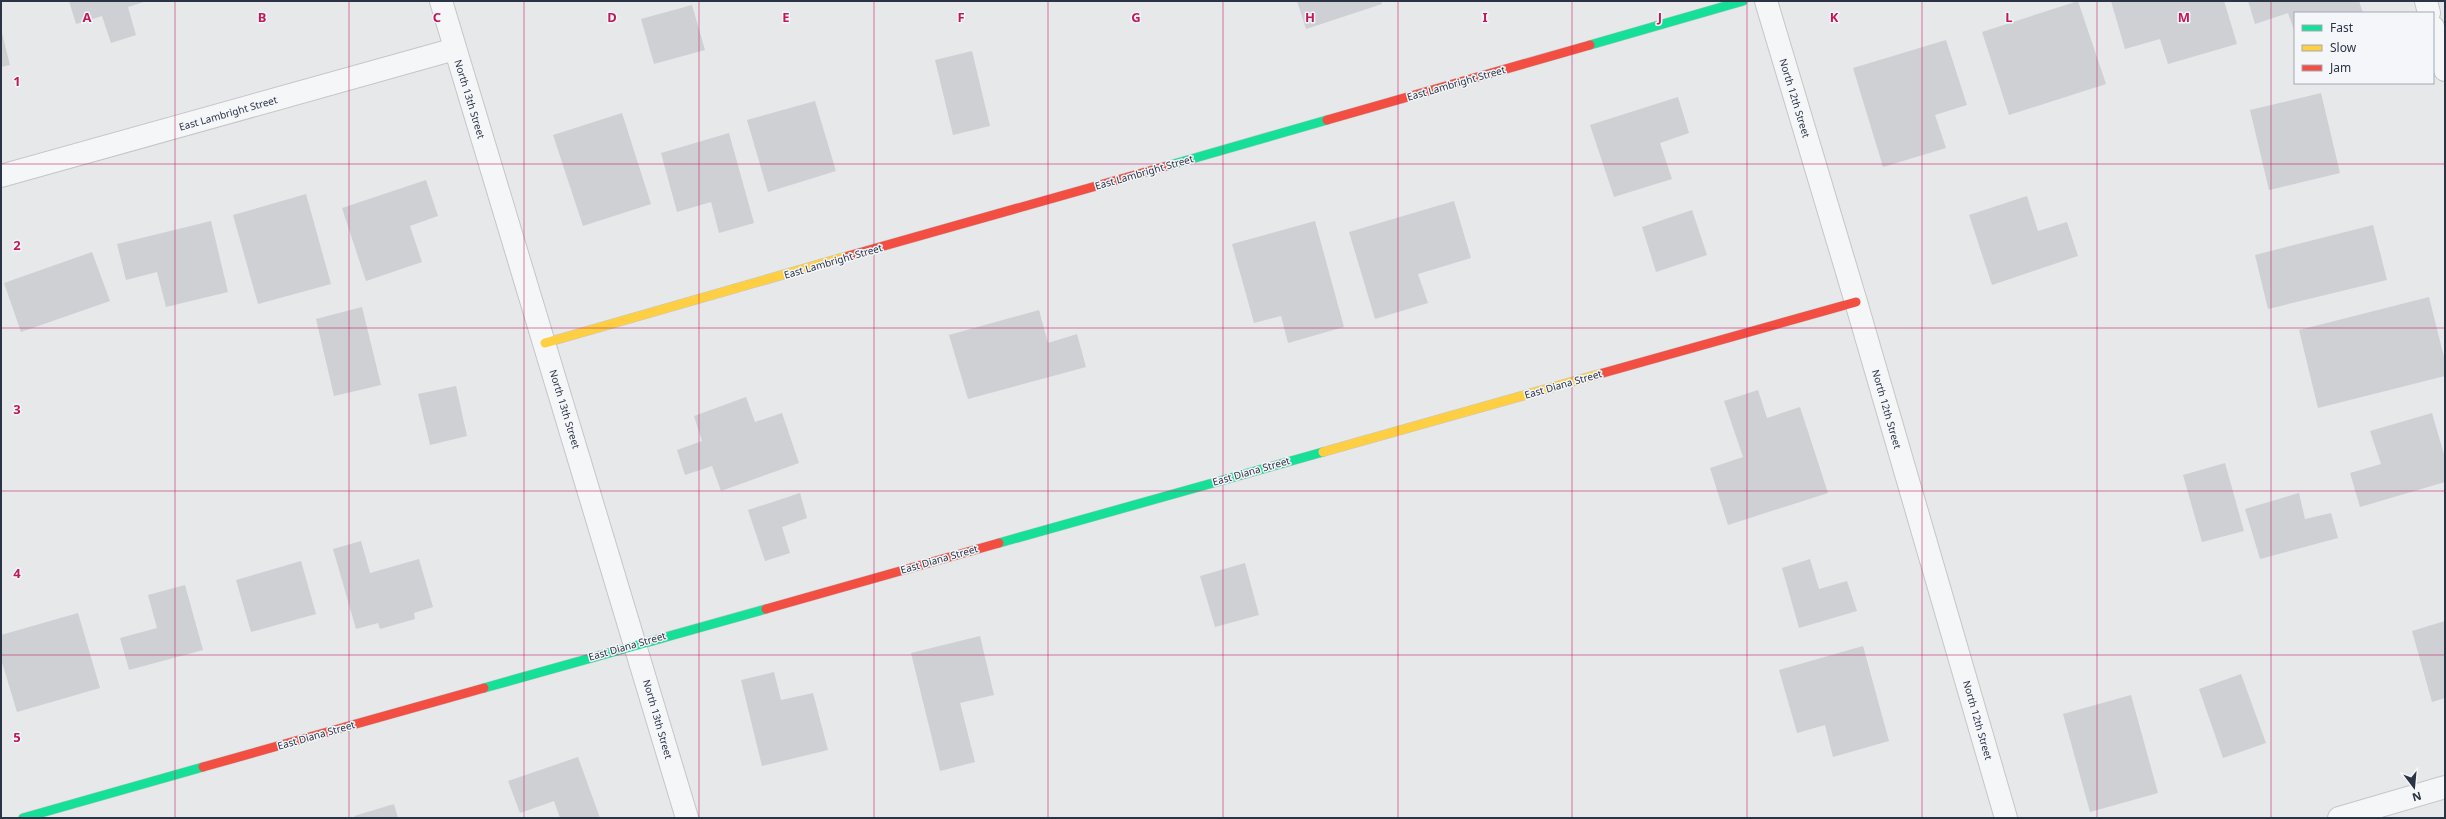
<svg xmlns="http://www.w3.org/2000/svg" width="2446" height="819" viewBox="0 0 2446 819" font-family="'Noto Sans',sans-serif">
<rect width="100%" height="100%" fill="#e6e8ea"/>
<!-- building -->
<path fill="#ced0d3" d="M69,1H147L128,7L136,35L111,43L102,16L76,24Z
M1297,1H1381L1382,4L1306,29Z
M2078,1L2106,84L2009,115L1982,32Z
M2111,1H2224L2237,44L2168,64L2160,39L2125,49Z
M2248,1H2359L2363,13H2295V33L2288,13L2255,24Z
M692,5L705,50L654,64L641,19Z
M1,29L10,65L1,67Z
M1946,40L1967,105L1935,115L1946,148L1883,167L1853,68Z
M972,51L990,126L953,135L935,60Z
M2321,93L2340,173L2269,190L2250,110Z
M1678,97L1689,133L1660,143L1672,179L1614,197L1590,125Z
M815,101L836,171L768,192L747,120Z
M622,113L651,204L583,226L553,135Z
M729,133L754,223L719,233L711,202L677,212L661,153Z
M426,180L438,216L410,226L422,262L366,281L342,208Z
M306,194L331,284L258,304L233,215Z
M2027,196L2038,231L2067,222L2078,256L1992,285L1969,215Z
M1454,201L1471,258L1418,274L1428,303L1375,319L1349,232Z
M1692,210L1707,255L1656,272L1642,227Z
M211,221L228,292L166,307L157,272L126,280L117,244Z
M1315,221L1344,327L1288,343L1281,316L1254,323L1232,244Z
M2373,225L2387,280L2268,309L2255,255Z
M92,252L110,301L21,332L4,283Z
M2429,297L2445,361V376L2318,408L2299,330Z
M362,307L381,385L334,396L316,319Z
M1039,310L1048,343L1077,334L1086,367L968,399L949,335Z
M456,386L467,436L430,445L418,394Z
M1758,390L1767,418L1800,407L1828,493L1728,525L1710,468L1743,457L1724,401Z
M746,397L755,422L782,413L799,463L721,491L712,466L685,475L677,450L702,441L694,416Z
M2432,413L2445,458V482L2360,507L2350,473L2381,464L2370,431Z
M2225,463L2244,531L2202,542L2183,475Z
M800,493L807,518L782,527L790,553L765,561L748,510Z
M2299,493L2305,519L2331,513L2338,538L2260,559L2245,509Z
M361,541L370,573L419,559L433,607L414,613L415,619L380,629L378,623L356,629L333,549Z
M1810,559L1819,589L1847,581L1857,611L1799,628L1782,568Z
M301,561L316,614L251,632L236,580Z
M1245,563L1259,615L1215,627L1200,576Z
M185,585L203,650L129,670L120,638L157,628L148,595Z
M78,613L100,688L17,712L1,659V635Z
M2445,621V698L2432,702L2412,631Z
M980,636L994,695L960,703L975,762L940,771L911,653Z
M1863,646L1889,741L1833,757L1825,725L1797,733L1779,670Z
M774,672L781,700L813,693L828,750L762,766L741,680Z
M2241,674L2266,743L2223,758L2199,689Z
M2131,695L2158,793L2090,812L2063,714Z
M578,757L600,818H560L554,801L520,813L508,781Z
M394,804L398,818H355L354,816Z"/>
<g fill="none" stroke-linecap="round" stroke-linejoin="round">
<defs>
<path id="street" d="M441,1L687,818
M1766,1L1856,302L2006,818
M2426,1L2429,13
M2433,27L2445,70
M1,176L455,49
M2339,818L2445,787"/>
<path id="fast" d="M1590,45L1743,1
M1167,166L1327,120
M999,543L1323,452
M484,688L766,609
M23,818L203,767"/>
<path id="slow" d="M545,343L848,256
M1323,452L1603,373"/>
<path id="jam" d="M1327,120L1590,45
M848,256L1167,166
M1603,373L1856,302
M766,609L999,543
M203,767L484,688"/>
</defs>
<!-- street casing -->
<use href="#street" stroke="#c4c6c8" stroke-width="24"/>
<!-- fast casing -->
<use href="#fast" stroke="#c4c6c8" stroke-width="10"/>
<!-- slow casing -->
<use href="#slow" stroke="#c4c6c8" stroke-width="10"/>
<!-- jam casing -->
<use href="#jam" stroke="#c4c6c8" stroke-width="10"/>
<!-- street -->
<use href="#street" stroke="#f5f6f7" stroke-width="22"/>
<!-- fast -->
<use href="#fast" stroke="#16e098" stroke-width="9"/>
<!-- slow -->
<use href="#slow" stroke="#ffcf43" stroke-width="9"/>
<!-- jam -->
<use href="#jam" stroke="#f24e42" stroke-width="9"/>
</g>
<!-- grid -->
<path fill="none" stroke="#c2185b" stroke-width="1" stroke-opacity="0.55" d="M175,1V818M349,1V818M524,1V818M699,1V818M874,1V818M1048,1V818M1223,1V818M1398,1V818M1572,1V818M1747,1V818M1922,1V818M2097,1V818M2271,1V818M1,164H2445M1,328H2445M1,491H2445M1,655H2445"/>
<g text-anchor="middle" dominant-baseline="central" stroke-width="3" stroke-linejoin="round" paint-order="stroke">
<!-- street labels -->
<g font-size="10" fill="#2b3445" stroke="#f4f6f9">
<text transform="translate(1456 83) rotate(-16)">East Lambright Street</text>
<text transform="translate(1795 98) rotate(73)">North 12th Street</text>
<text transform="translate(470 99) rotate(73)">North 13th Street</text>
<text transform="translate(228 113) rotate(-16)">East Lambright Street</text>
<text transform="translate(1144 172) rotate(-16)">East Lambright Street</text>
<text transform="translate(833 261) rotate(-16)">East Lambright Street</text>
<text transform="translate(1563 384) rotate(-16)">East Diana Street</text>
<text transform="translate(565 409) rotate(73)">North 13th Street</text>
<text transform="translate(1887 409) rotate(74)">North 12th Street</text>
<text transform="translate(1251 471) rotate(-16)">East Diana Street</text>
<text transform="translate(939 559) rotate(-16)">East Diana Street</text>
<text transform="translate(627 646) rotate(-16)">East Diana Street</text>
<text transform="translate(658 719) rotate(74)">North 13th Street</text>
<text transform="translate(1978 720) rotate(74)">North 12th Street</text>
<text transform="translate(316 735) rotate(-16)">East Diana Street</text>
</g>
</g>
<g font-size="13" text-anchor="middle" font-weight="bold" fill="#c2185b" stroke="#f4f6f9" stroke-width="3" stroke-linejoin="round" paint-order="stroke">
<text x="87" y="22">A</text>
<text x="262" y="22">B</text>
<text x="437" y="22">C</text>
<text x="612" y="22">D</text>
<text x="786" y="22">E</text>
<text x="961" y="22">F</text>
<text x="1136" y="22">G</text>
<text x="1310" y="22">H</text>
<text x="1485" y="22">I</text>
<text x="1660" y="22">J</text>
<text x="1834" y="22">K</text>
<text x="2009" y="22">L</text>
<text x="2184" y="22">M</text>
<text x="17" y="86">1</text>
<text x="17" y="250">2</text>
<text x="17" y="414">3</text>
<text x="17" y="578">4</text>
<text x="17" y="742">5</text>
</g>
<!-- border -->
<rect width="2446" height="819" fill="none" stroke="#2b3445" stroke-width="4"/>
<!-- legend -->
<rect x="2294" y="12" width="140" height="72" fill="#f4f6f9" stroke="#a4a8b1"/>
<rect x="2302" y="25" width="20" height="6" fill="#16e098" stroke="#a4a8b1"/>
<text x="2330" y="32" font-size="12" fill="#2b3445">Fast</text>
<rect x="2302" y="45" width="20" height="6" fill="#ffcf43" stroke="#a4a8b1"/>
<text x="2330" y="52" font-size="12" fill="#2b3445">Slow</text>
<rect x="2302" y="65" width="20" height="6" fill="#f24e42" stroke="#a4a8b1"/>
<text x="2330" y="72" font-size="12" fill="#2b3445">Jam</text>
<!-- north arrow -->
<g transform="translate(2414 787) rotate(164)" stroke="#f4f6f9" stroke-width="3" paint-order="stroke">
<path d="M0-3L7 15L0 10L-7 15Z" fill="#2b3445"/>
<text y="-6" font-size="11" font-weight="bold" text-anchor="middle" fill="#2b3445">N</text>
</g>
</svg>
